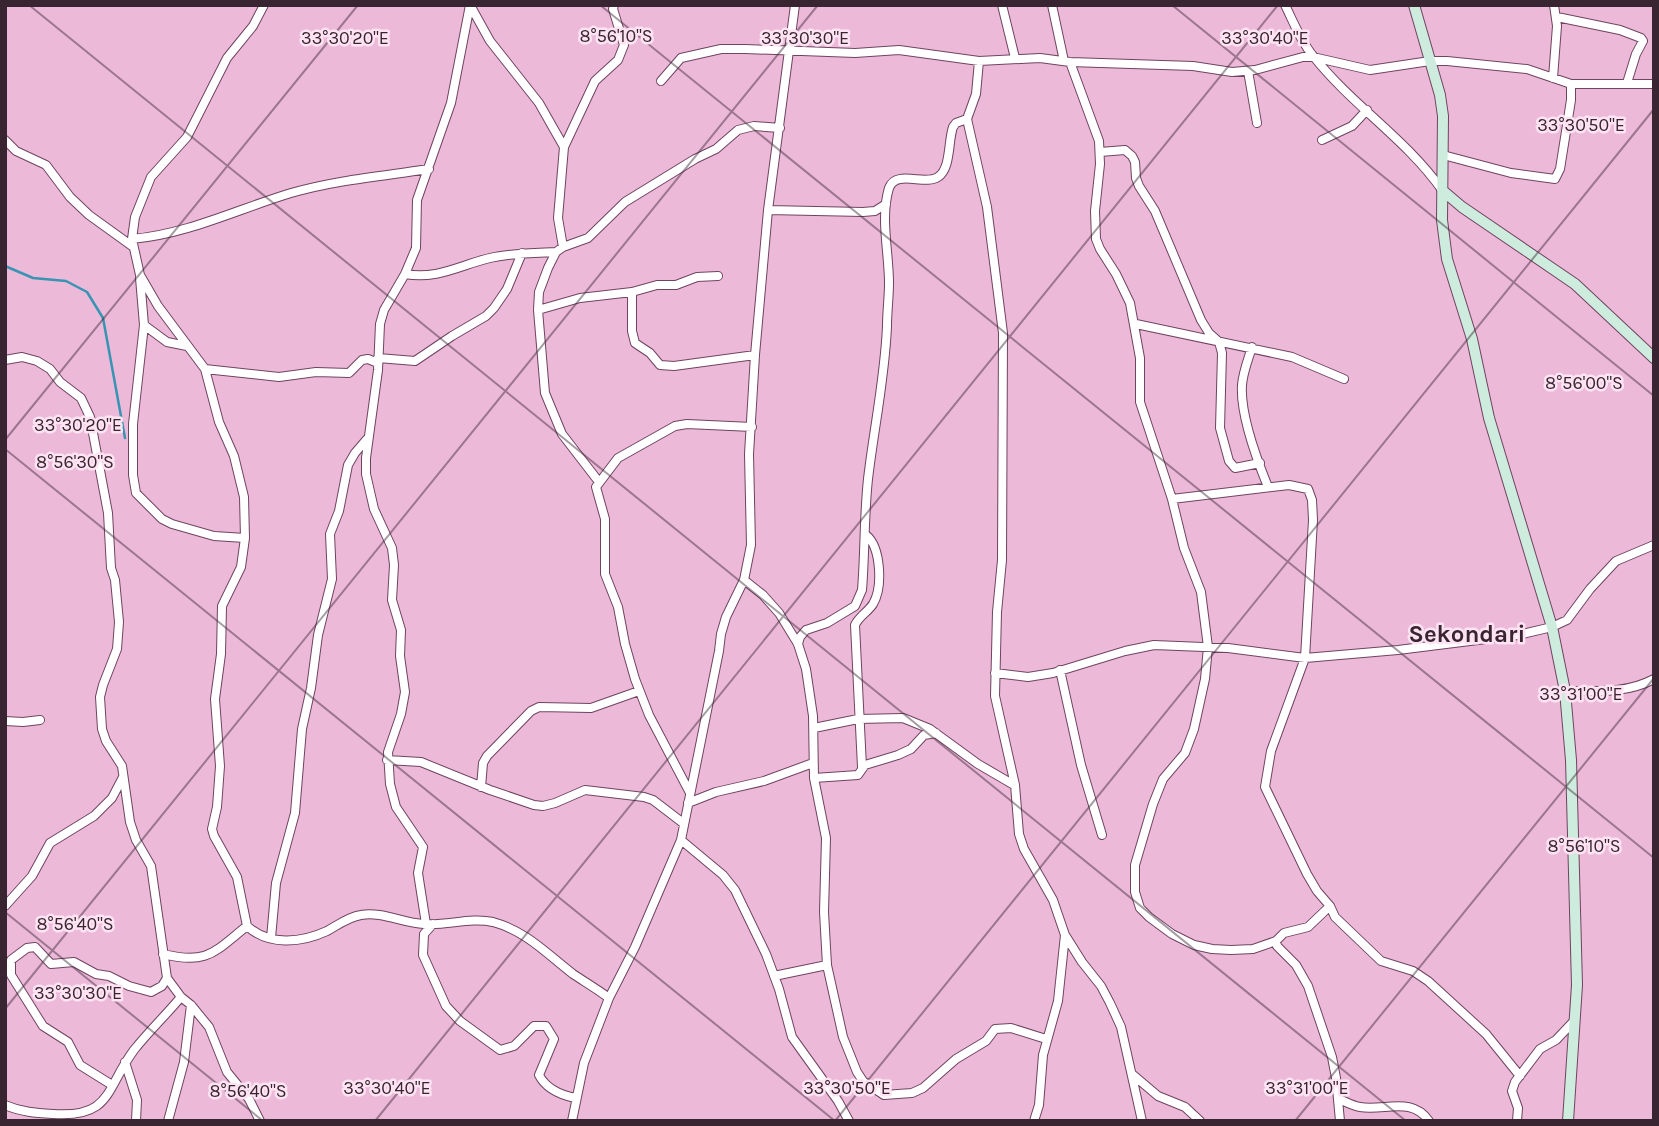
<svg xmlns="http://www.w3.org/2000/svg" width="1659" height="1126" viewBox="0 0 1659 1126" font-family="Karla,sans-serif">
<rect width="100%" height="100%" fill="#edb9d9"/>
<g fill="none" stroke-linecap="round" stroke-linejoin="round">
<!-- stream -->
<path stroke="#3894b3" stroke-width="2.5" d="M5,266L33,278L66,281L87,292L103,318L125,438"/>
<defs>
<path id="street" d="M264,5L253,26L227,58L187,137L151,177L135,217L132,239L140,275L158,306L205,369L219,422L234,456L244,497L245,538L241,567L222,606L221,654L215,699L220,766L217,807L212,829L214,836L237,877L247,926C269,946 301,943 327,931C338,925 348,917 361,915C381,911 403,923 424,924C447,926 470,917 493,922C526,931 547,954 573,974C585,982 597,989 609,998
M470,5L490,41L539,103L564,147
M1002,5L1015,58
M1052,5L1064,61
M1285,5C1294,23 1301,42 1314,57C1353,106 1406,139 1442,190
M1557,17L1620,30L1641,38L1643,41L1636,54L1627,83
M979,61L976,94L967,119L987,207L1003,333L1002,560L997,612L995,696L1015,785L1019,834L1024,849L1053,900L1065,935L1082,962L1101,986L1110,1003L1121,1027L1142,1121
M1070,62L1099,141L1100,164L1095,211L1096,239L1100,249L1116,274L1130,303L1140,358V402L1172,499L1184,548L1201,592L1208,647L1205,679L1194,729L1185,753L1163,779L1153,804L1135,865V892L1140,908L1149,917L1172,934L1194,945L1212,949L1231,950L1253,949L1276,941
M1248,71L1257,123
M1553,78L1557,26L1554,5
M661,81L681,58L721,49H745L855,53L899,50L979,61L1040,58L1070,62L1193,66L1232,72L1255,70L1303,57H1313L1370,70L1430,61H1447L1527,69L1571,84H1654
M5,140L16,151L46,165L70,197L89,215L132,246
M1322,140L1352,126L1367,110
M1100,152L1125,150L1132,156L1135,162L1136,178L1139,186L1155,211L1201,320L1209,333L1219,342L1222,353L1220,428L1229,461L1235,468L1260,463
M1443,155L1511,173L1555,179L1560,169L1571,100V84
M768,210L863,212L875,211L886,204
M132,239C188,234 238,209 291,193C336,180 383,176 429,169
M563,247L558,218L564,147L595,81L618,60L624,45L613,9L614,5
M405,274C437,280 460,265 490,258C512,253 534,253 556,252
M140,278L144,325L133,424V475L136,493L162,519L172,524L214,536L245,538
M632,292V331L635,343L650,353L660,365L674,366L755,355
M538,310L580,298L632,292L657,285H676L697,277L718,276
M1136,324L1292,357L1344,379
M144,325L167,342L187,346
M1252,347C1248,360 1243,372 1242,385C1240,415 1257,460 1268,487
M378,358L415,361L452,336L486,316L494,308L507,289L522,253
M5,360L22,357L37,361L50,369L60,382L81,398L90,417L108,513L111,568L115,580L119,622L117,649L103,685L100,697L102,729L106,741L122,766L130,822L136,840L151,866L167,978L181,997L191,1005L209,1027L227,1072L249,1099L260,1121
M205,369L279,377L316,372L349,373L362,360L368,359L378,363
M599,482L562,434L545,393L538,310L539,292L548,268L556,252L563,247L588,238L625,202L695,159L716,149L738,130L754,126L780,128
M1172,499L1289,485L1308,489L1312,500L1313,520L1305,658L1271,751L1265,787L1307,874L1317,891L1330,906L1335,917L1381,961L1413,971L1428,981L1486,1034L1520,1076
M744,580L763,595L779,613L798,644L806,669L813,716L814,778L826,838L824,912L827,965L843,1037L857,1072L863,1081L884,1095L912,1093L923,1088L956,1059L986,1041L995,1029L1011,1028L1046,1039
M798,644L800,637L806,630L827,623L855,606L862,590C865,553 864,516 868,479C874,428 885,377 887,326C887,312 889,297 889,283C889,252 880,218 889,188C896,169 925,186 938,177C951,169 948,141 953,127L956,123L967,119
M1060,670L1081,765L1102,835
M995,673L1028,677L1053,673L1125,651L1154,645L1228,648L1305,658L1398,650L1518,635L1552,627L1567,620L1590,589L1616,561L1654,545
M1565,691C1596,691 1626,694 1654,679
M5,721L23,722L40,720
M814,728L858,719L903,718L930,729L978,764L1014,785
M387,760L421,762L490,790L534,805L543,806L555,803L585,790L644,797L653,800L683,823
M862,767L855,625C859,616 868,612 873,604C883,587 881,547 866,535
M814,778L858,775L865,765L898,755L911,749L924,735L936,733
M481,787L483,763L487,756L531,711L539,707L591,708L639,691
M690,793L649,715L635,679L625,644L618,607L605,574V519L596,487L618,458L675,426L687,424L752,427
M688,803L716,792L764,781L813,763
M681,840L723,875L735,890L766,954L779,989L792,1037L838,1101L849,1121
M5,906L32,876L50,843L94,816L112,798L123,777
M1330,906L1308,927L1284,933L1276,941L1277,946L1296,965L1308,986L1332,1057L1336,1078L1340,1121
M426,924L418,873L423,847L396,807L390,784L388,752L401,714L405,692L400,656L401,630L392,600L394,565L392,548L374,509L366,474V458L378,370L380,324L384,310L405,274L416,248L417,200L451,103L470,5
M433,924L424,934L423,955L446,1006L460,1021L500,1050L514,1046L534,1026H546L554,1039L539,1075C546,1089 561,1095 575,1098
M271,938L276,883L295,813L302,729L311,688L318,635L332,579L330,534L339,511L348,465L355,453L367,439
M163,954C208,965 214,952 247,926
M774,976L827,965
M125,1062L137,1100L136,1121
M1132,1074L1158,1096L1185,1107L1200,1121
M112,1085L80,1065L68,1042L43,1026L11,975V960L27,948L35,947L51,964L74,962L96,974L109,976L129,986L151,992L162,986L167,978
M1339,1099C1346,1102 1353,1106 1360,1107C1385,1111 1412,1096 1429,1121
M5,1105C21,1112 36,1113 53,1114C112,1118 105,1089 134,1050C149,1031 166,1015 181,997
M168,1121L184,1062L191,1005
M572,1121L584,1063L609,998L635,947L681,840L719,651L721,634L726,617L744,580L751,545L749,454L755,355L768,210L795,5
M1034,1121L1039,1105L1043,1055L1058,1001L1065,935
M1517,1121L1518,1108L1512,1091L1515,1082L1540,1049L1556,1040L1574,1021"/>
<path id="secondary" d="M1414,5L1440,95L1443,116L1442,220L1447,259L1472,339L1489,418L1552,627L1565,691L1571,760L1577,985L1568,1121
M1442,190L1462,207L1575,284L1654,358"/>
</defs>
<!-- street casing -->
<use href="#street" stroke="#6f4460" stroke-width="10"/>
<!-- secondary casing -->
<use href="#secondary" stroke="#6f4460" stroke-width="12"/>
<!-- street -->
<use href="#street" stroke="#fff" stroke-width="8"/>
<!-- secondary -->
<use href="#secondary" stroke="#cdecdd" stroke-width="10"/>
</g>
<!-- ticks -->
<path fill="none" stroke="#392532" stroke-width="2" stroke-opacity="0.45" d="M29,5L1406,1121M600,5L1654,858M1172,5L1654,396M5,440L358,5M5,449L835,1121M5,912L263,1121M5,1009L818,5M375,1121L1278,5M835,1121L1654,109M1295,1121L1654,678"/>
<g text-anchor="middle" dominant-baseline="central" stroke-width="5" stroke-linejoin="round" paint-order="stroke">
<!-- quarter labels -->
<g font-size="24" font-weight="bold" fill="#392532" stroke="#fee3f3">
<text x="1467" y="634">Sekondari</text>
</g>
</g>
<g font-size="18" text-anchor="middle" fill="#392532" stroke="#fee3f3" stroke-width="5" stroke-linejoin="round" paint-order="stroke">
<text x="616" y="42">8°56'10"S</text>
<text x="345" y="44">33°30'20"E</text>
<text x="805" y="44">33°30'30"E</text>
<text x="1265" y="44">33°30'40"E</text>
<text x="1581" y="131">33°30'50"E</text>
<text x="1584" y="389">8°56'00"S</text>
<text x="78" y="431">33°30'20"E</text>
<text x="75" y="468">8°56'30"S</text>
<text x="1581" y="700">33°31'00"E</text>
<text x="1584" y="852">8°56'10"S</text>
<text x="75" y="930">8°56'40"S</text>
<text x="78" y="999">33°30'30"E</text>
<text x="387" y="1094">33°30'40"E</text>
<text x="847" y="1094">33°30'50"E</text>
<text x="1307" y="1094">33°31'00"E</text>
<text x="248" y="1097">8°56'40"S</text>
</g>
<!-- border -->
<rect width="1659" height="1126" fill="none" stroke="#392532" stroke-width="14"/>
</svg>
